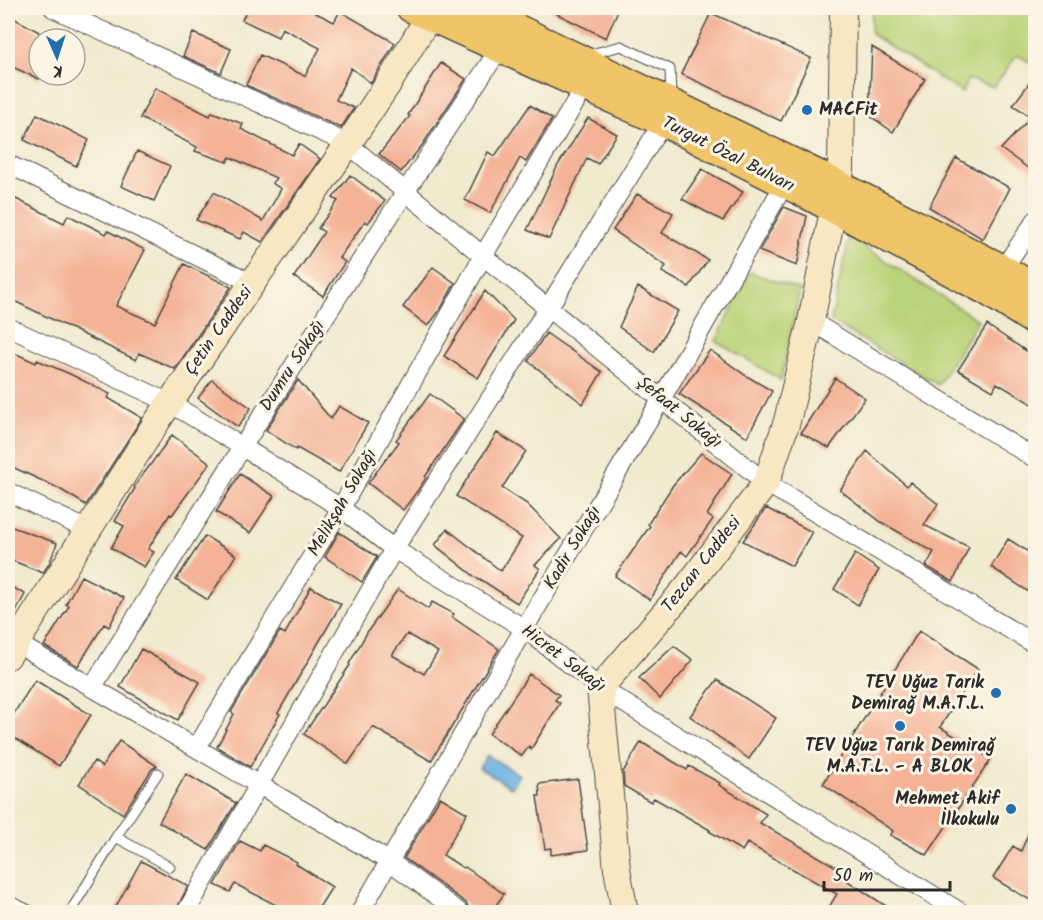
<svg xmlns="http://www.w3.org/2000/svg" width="1043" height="920" viewBox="0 0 1043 920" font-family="Kalam,sans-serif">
<rect width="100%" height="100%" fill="#fcf5e5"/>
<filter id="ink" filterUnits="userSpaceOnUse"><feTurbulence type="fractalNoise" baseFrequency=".0167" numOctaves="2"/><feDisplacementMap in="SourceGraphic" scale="12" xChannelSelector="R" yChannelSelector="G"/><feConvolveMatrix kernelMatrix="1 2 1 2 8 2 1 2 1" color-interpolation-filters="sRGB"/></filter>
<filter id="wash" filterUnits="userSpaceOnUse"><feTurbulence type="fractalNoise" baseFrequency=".008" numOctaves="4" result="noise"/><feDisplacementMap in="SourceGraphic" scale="24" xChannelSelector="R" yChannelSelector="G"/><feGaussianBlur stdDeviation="1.35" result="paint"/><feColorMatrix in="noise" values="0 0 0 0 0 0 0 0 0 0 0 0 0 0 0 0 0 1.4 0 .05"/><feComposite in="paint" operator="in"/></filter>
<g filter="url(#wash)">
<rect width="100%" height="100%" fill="#f0eacf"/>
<!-- green -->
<path fill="#b9d378" stroke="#727f52" stroke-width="1.5" d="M872,8H1035V65L1017,55L994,87L968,79L962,93L871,34Z
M849,237L978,320L938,385L831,321Z
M750,272L800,290L781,380L716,341Z"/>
<!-- water -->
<path fill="#6db1e2" stroke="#4c6e86" stroke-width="1.5" d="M487,755L520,775L512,788L479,768Z"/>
<g id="blocks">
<!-- building -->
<path fill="#f4b296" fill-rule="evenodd" d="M248,8H306L334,22L340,11L395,43L371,83L351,68L336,100L354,108L341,128L246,85L260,55L305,76L320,48L282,28L278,37L242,20Z
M545,8H619L606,38Z
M711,13L811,58L781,121L681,74Z
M8,15L39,32V79L8,65Z
M193,33L231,49L221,73L183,56Z
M872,47L925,79L893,132L869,115Z
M441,63L466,79L423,144L401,172L379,154L410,116L408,115Z
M1035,75V173L1001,149L1031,117L1013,105Z
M155,88L210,116L212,112L243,124L241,129L292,155L299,144L320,159L262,242L244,232L240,239L196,220L214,192L263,221L281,189L272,183L276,178L230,157L227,162L195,151L197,147L140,118Z
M530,105L552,119L526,162L520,158L490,213L465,200L488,152L495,156Z
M37,114L89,140L76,166L24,140Z
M588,118L617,134L598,164L587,158L549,239L527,230L558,165Z
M137,151L170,166L154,201L121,186Z
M956,158L1010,188L983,239L929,207Z
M702,169L743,192L723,221L682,199Z
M350,175L385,201L368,223L365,221L339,258L345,262L323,296L294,277L324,232L318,228L338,201L333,198Z
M637,194L673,213L662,233L708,260L689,287L662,272L666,266L613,230Z
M8,195L64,223L68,215L106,234L108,231L145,250L116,306L155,323L184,264L231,287L175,369L139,353L136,360L8,298Z
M784,207L807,216L797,266L759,251Z
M433,267L455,283L440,310L428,326L403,307Z
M638,287L678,311L654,352L619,327Z
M485,291L514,320L478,378L444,356Z
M987,325L1035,357V406L997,383L993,391L958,370Z
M546,333L602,372L583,404L528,361Z
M8,350L36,363L37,360L70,374L110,394L108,398L142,418L86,505L58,488L8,465Z
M710,350L745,375L772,391L747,437L679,394Z
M835,378L865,398L829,448L801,433Z
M212,380L251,408L238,427L198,398Z
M298,380L331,419L339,406L368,423L339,472L297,448L296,450L266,430Z
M430,394L464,419L425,477L426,478L418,490L403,510L368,483L399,442L396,440Z
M497,433L526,451L502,488L527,504L561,539L535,565L540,569L517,603L480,579L479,580L435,545L447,529L501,571L522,538L456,496Z
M172,435L210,463L172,515L170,514L148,549L154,552L144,567L111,548L124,526L115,521L135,488L134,487Z
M867,451L907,486L910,482L938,504L924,525L969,547L953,582L926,566L934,552L881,522L840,490Z
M701,453L732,474L707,515L713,519L687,556L681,551L650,600L615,576L650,526L648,524L673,485Z
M240,474L274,496L250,533L216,512Z
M766,508L812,532L792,566L743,541Z
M12,527L57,543L50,562L43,573L8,559V538Z
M339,532L377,557L362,582L325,557Z
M205,536L236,555L208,600L176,580Z
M1008,539L1035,556V596L991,567Z
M855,554L879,570L858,605L834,589Z
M81,576L124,598L109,627L104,624L78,666L44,646L69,606L66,604Z
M8,585L25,594L8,627Z
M311,587L341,604L278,713L280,714L250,767L217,747L234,714L231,712L280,631L285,634Z
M398,589L428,609L432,602L454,614L452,617L499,649L431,761L373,727L348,764L304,734L350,665L349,664L368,631ZM407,634L438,652L424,674L392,655Z
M919,631L978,669L940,727L991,759L927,855L890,835L893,831L823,784Z
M674,646L693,660L660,699L639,678Z
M141,649L200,682L178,720L120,687Z
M529,674L559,695L555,700L560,703L531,749L529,746L522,756L489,734Z
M35,680L91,715L59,766L8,734V723Z
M717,680L776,718L749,759L690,716Z
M119,741L157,766L152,769L123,814L79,784L94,761L102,767Z
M641,742L687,770L689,766L720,783L719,785L766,814L760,823L840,869L837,874L895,912H826L837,894L747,843L742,851L709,831L710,830L654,798L651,802L624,786L623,772Z
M186,774L236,803L208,850L159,822Z
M578,779L588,850L551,855V848L545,849L537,796H540L539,784Z
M440,797L467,813L443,855L463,868L465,867L504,894L491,912H471L466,903L404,858Z
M1035,818V903L993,878L1013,846L1021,851Z
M240,841L260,851L263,845L297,862L296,864L332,887L316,912H279L282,908L235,884L230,892L215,885Z
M141,861L188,886L175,912H113Z"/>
</g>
</g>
<g filter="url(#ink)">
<use href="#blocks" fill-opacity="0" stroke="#494844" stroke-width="1.5"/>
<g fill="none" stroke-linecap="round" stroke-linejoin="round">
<defs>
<path id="lane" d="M587,55L621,46L670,69L671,98
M116,837L170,867
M8,900L33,912
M70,912L116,837L158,773"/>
<path id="street" d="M53,8L348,144L483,256L766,483L1036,645
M8,164L252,283
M1003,269L1036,220
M811,321L1031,456
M8,327L170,403L241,446L341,508L394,549L525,629L600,688L960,912
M8,492L88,530
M8,638L389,861L459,912
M92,688C225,473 359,259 500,48
M197,747L341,508L483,256L585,86
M186,912L394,549L548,308L663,122
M360,912L515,644L662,398L785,183"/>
<path id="secondary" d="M8,656L158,420L348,144L390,81L434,8
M625,912L617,869L600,688L687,587L766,483L787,421L811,321L841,170L843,8"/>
<path id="primary" d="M411,8L663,122L808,195L987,291L1036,322
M475,8L819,175L1003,269L1036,289"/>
</defs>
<!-- lane casing -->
<use href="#lane" stroke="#494844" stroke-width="11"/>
<!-- street casing -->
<use href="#street" stroke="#494844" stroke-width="20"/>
<!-- secondary casing -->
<use href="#secondary" stroke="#494844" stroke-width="28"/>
<!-- primary casing -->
<use href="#primary" stroke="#494844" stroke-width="31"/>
<!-- lane -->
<use href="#lane" stroke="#fff" stroke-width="9"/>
<!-- street -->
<use href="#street" stroke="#fff" stroke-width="18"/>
<!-- secondary -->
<use href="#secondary" stroke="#f9e7c3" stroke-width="26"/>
<!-- primary -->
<use href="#primary" stroke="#f0c469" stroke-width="28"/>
</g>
</g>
<!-- markers -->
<g fill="#1f6fb2" stroke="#fcf5e5" stroke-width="2">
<circle cx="807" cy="110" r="6"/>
<circle cx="996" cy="693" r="6"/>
<circle cx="900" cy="726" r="6"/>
<circle cx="1011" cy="809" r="6"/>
</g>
<g text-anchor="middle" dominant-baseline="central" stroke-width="6" stroke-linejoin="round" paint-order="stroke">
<!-- poi labels -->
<g font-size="18" font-weight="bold" fill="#2b2b2b" stroke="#fcf5e5" text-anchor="end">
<text x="819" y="110" text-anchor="start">MACFit</text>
<text x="984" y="683">TEV Uğuz Tarık<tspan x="984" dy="21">Demirağ M.A.T.L.</tspan></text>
<text x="900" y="746" text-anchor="middle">TEV Uğuz Tarık Demirağ<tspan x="900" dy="21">M.A.T.L. - A BLOK</tspan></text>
<text x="999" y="799">Mehmet Akif<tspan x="999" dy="21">İlkokulu</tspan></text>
</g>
<!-- street labels -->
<g font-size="18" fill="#2b2b2b" stroke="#fcf5e5">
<text transform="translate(728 155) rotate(27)">Turgut Özal Bulvarı</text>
<text transform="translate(219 331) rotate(-55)">Çetin Caddesi</text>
<text transform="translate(293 366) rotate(-57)">Dumru Sokağı</text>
<text transform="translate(679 413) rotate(39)">Şefaat Sokağı</text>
<text transform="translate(343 503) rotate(-60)">Melikşah Sokağı</text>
<text transform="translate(573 548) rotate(-59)">Kadir Sokağı</text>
<text transform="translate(702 565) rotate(-52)">Tezcan Caddesi</text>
<text transform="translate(563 659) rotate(37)">Hicret Sokağı</text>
</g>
</g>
<!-- margin -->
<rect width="1043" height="920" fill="none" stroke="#fcf5e5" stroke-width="30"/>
<!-- north arrow -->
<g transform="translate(57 57) rotate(177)"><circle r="28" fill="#fcf5e5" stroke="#a8a49b" stroke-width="1.5"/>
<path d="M0-4.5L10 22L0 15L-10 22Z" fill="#1f6fb2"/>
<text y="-9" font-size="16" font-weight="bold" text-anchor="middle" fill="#2b2b2b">K</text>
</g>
<!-- scale -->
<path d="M824 881v9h126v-9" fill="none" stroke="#2b2b2b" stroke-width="3"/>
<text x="833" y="881" font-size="18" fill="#2b2b2b" stroke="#fcf5e5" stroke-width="4.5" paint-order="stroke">50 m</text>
</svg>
